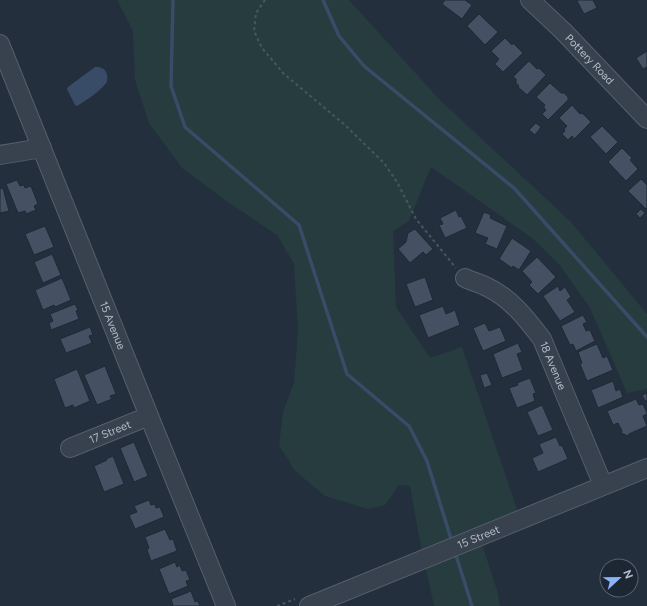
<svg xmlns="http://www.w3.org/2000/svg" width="647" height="606" viewBox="0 0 647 606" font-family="Figtree,sans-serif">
<rect width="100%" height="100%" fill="#242f3e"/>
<!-- green -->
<path fill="#263c3f" d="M117,0H349L440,100L570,221L647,314V389L627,393L590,308L559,264L532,238L431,167L409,221L393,231L396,307L430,358L462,347L519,515L478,532L497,590L500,606H434L418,531L410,486L399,485L385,505L368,509L325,496L295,471L279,445L283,412L294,383L298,331L294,264L277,235L228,202L182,168L149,123L135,80L133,31Z"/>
<!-- water -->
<path fill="#394c67" d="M95,67C99,67 103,67 106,72C107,74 108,78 107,81C105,88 84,102 77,106L75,105L67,89L68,87Z"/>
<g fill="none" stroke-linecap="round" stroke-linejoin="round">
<!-- stream -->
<path stroke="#394c67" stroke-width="3.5" d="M173,0L171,86L185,127L299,225L347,374L409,426L427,461L452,542
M323,0L339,36L364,66L514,188L647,337
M455,552L472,606"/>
</g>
<!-- building -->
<path fill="#455162" stroke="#1f2835" d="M445,0H465L472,5L462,19L442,4Z
M579,0H593L597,8L584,14L577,1Z
M479,14L498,32L485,45L467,26Z
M505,38L512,45L513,43L523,53L503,72L495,64L499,59L491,51Z
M647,51V67L643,69L636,58Z
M529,61L537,69L539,68L546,75L527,95L518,87L519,86L516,83V79L513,77Z
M550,83L561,93H564L568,97V100L548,120L542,114L546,110L544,108V106L545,105L536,97Z
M572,105L580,114L582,113L591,122L574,139L572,136L568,140L562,134L565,131L564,129L567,126L559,118Z
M536,123L541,127L535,135L529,130Z
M602,126L618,142L606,154L590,137Z
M622,148L632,158L630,160L638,169L626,181L608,162Z
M641,179L647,185V208L646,209L628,191Z
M17,180L20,186L24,185L25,188L31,186L38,204L34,206L36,210L26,214L25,211L18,213L6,184Z
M3,188L9,211L0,213V189Z
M641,209L645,213L640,218L636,214Z
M456,210L459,217L461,216L467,228L445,238L439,225L443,224L440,218Z
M484,212L491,215L490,218L507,226L497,249L485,244L488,238L475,233Z
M45,226L54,247L34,255L25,234Z
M415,229L433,249L426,255L423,252L410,263L398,249L406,242L408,233Z
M512,238L531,251L519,270L513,266L512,268L499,259Z
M52,254L61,275L43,283L34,262Z
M537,257L556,277L538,294L529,285L532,282L522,271Z
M425,277L433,300L415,307L406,284Z
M62,278L71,300L55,307L54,305L43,310L35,290Z
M558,286L560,291L565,287L571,297L567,300L575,312L560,321L543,296Z
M75,304L78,310L76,311L79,319L51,330L49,323L53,321L50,314Z
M443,306L446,314L455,310L460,325L428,338L419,315Z
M583,315L587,322L583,324L586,331L590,330L595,341L576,351L573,344L570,345L561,326Z
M485,323L489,331L500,327L506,341L483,351L473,328Z
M90,327L93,335L89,336L92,343L66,353L60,339Z
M518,343L522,352L517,354L523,370L502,378L493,354Z
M597,344L603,358L607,356L613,370L587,381L580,364L582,363L578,352Z
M105,366L116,394L110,396L112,399L97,405L84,375Z
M77,369L90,401L74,408L73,405L65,408L54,379Z
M487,373L492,385L484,388L480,375Z
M530,378L536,393L533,394L535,401L517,408L509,388L518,385L517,383Z
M613,381L616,391L620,389L623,397L598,408L591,390Z
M647,393V401H645L642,395Z
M636,399L639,405L643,404L647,413V414L643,416L647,426L629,434L628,436L621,433L622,431L618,423L613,425L607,411Z
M542,405L553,430L538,436L527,412Z
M556,437L560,446L562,445L568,459L538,472L532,458L543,453L539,444Z
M134,442L148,476L134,482L120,448Z
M113,456L124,484L104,492L94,466L107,460L106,459Z
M149,500L151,505L155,504L156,508L160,507L164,517L135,529L129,515L137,512L134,506Z
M165,529L170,540L173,539L177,551L151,561L147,550L149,548L145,537Z
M175,562L177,567L180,565L182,571L186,570L190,580L186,581L188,586L169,594L159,569Z
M191,591L195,602L198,601L200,606H170L173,605L171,599Z"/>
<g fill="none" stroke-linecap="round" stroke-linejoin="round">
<defs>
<g id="minor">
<path id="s1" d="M530,0L563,31L647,119"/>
<path id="s2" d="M0,44L149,416L226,606"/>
<path d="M0,155L42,148"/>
<path id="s3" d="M465,278C471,281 479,283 485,286C510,297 526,318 542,339L603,485"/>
<path id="s4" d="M70,448L149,416"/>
<path id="s5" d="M309,606L647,468"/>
</g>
</defs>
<!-- minor casing -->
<use href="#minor" stroke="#565f6c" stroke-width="20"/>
<!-- path -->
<path stroke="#44595c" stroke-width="2" stroke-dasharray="3 3" stroke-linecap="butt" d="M265,0L256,13L254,31L262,48L284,74L345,125L384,163L397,182L416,219L456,268
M277,606L295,599"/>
<!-- minor -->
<use href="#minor" stroke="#38414e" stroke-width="18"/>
</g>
<g text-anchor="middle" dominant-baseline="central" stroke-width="4" stroke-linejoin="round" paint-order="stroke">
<!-- street labels -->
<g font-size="11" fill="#b4bcc9" stroke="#1d2633">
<text stroke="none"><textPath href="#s1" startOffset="84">Pottery Road</textPath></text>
<text stroke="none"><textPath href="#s2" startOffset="303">15 Avenue</textPath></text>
<text stroke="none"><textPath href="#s3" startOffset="129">18 Avenue</textPath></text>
<text stroke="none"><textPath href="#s4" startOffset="43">17 Street</textPath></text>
<text stroke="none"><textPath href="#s5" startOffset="183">15 Street</textPath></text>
</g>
</g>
<!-- north arrow -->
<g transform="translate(619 578) rotate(68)"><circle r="19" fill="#1d2633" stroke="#59626f"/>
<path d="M0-3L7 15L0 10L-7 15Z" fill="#8ab4f8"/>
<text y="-6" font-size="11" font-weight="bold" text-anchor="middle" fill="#b4bcc9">N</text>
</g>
</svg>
